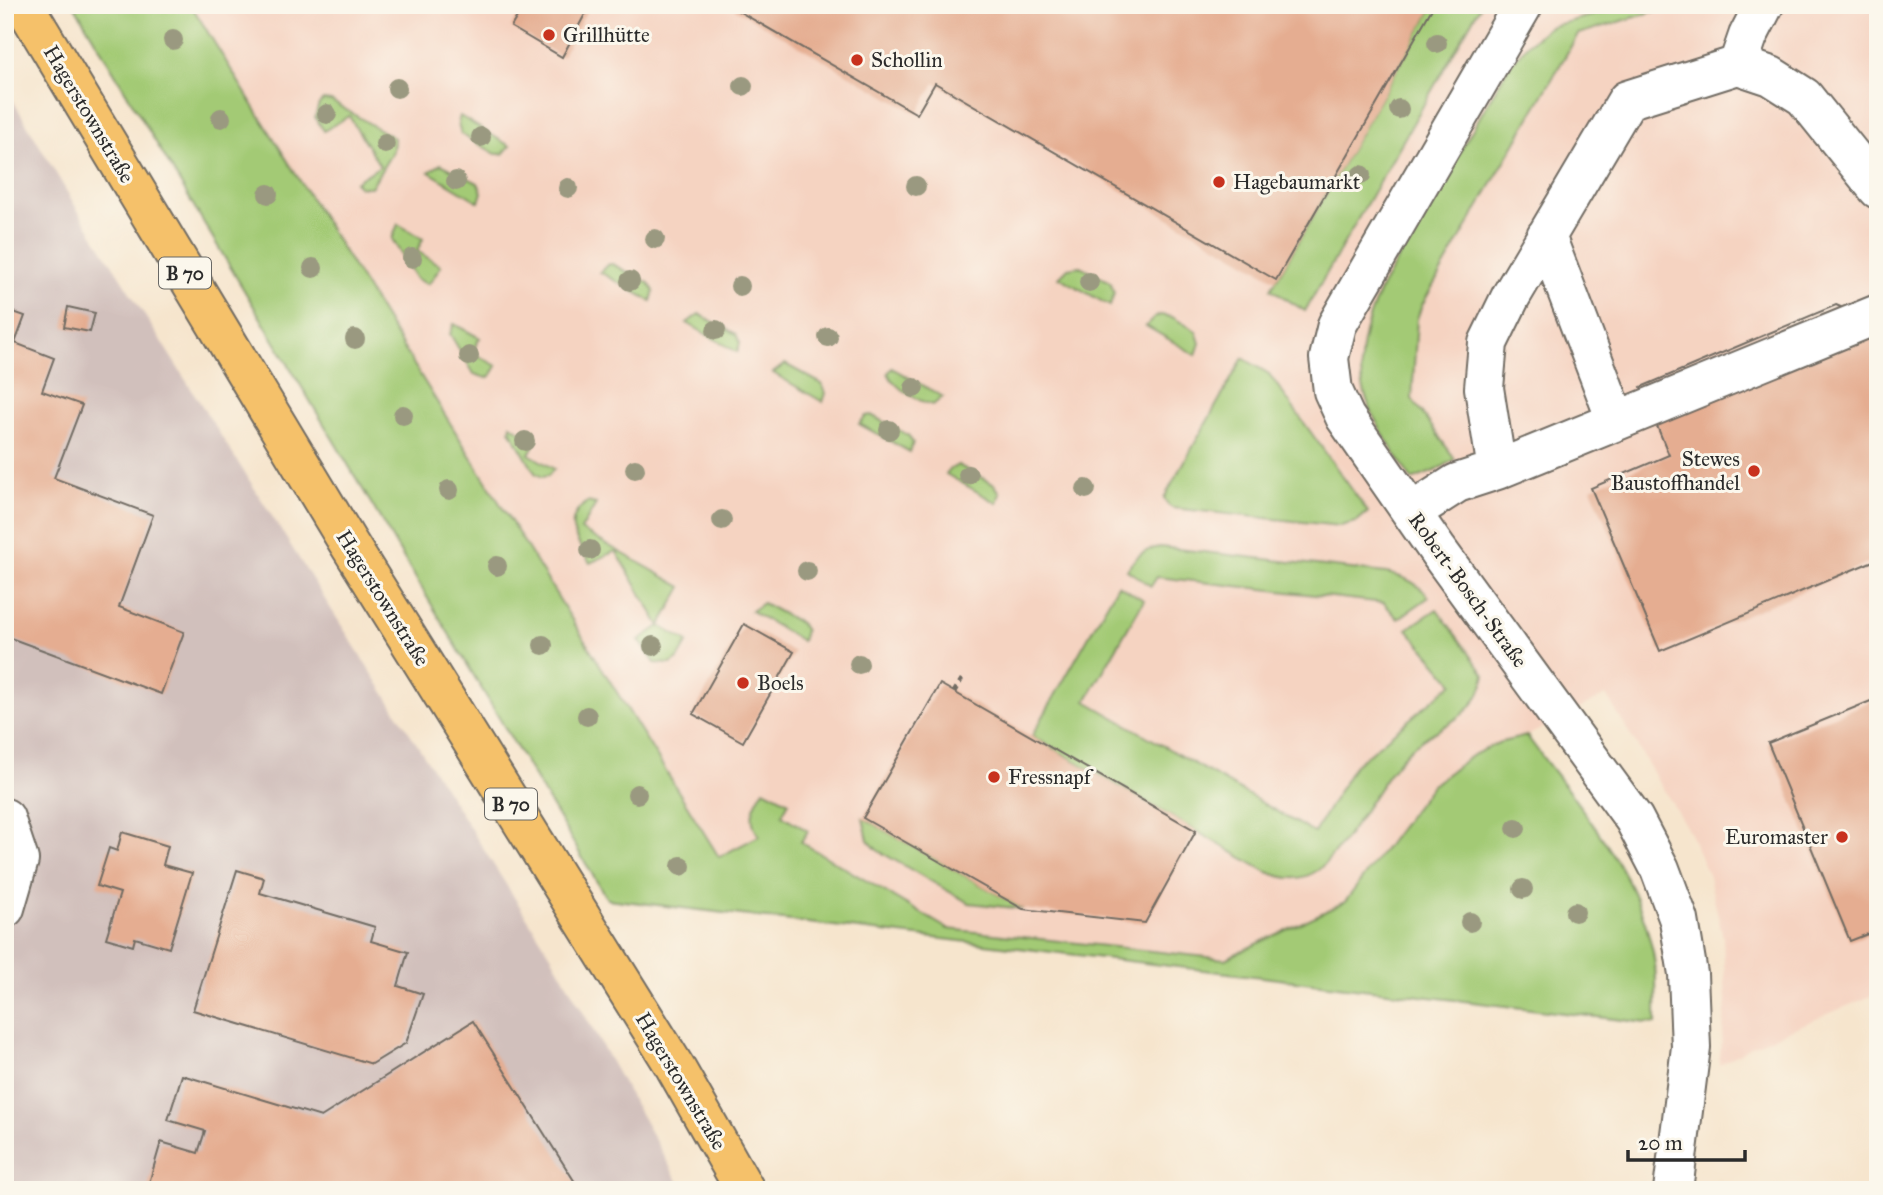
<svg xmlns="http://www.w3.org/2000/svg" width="1883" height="1195" viewBox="0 0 1883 1195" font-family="'IM FELL Great Primer',serif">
<rect width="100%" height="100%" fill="#fbf7ec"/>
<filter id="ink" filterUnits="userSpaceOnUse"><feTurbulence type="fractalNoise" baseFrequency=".0143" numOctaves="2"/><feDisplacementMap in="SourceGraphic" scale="14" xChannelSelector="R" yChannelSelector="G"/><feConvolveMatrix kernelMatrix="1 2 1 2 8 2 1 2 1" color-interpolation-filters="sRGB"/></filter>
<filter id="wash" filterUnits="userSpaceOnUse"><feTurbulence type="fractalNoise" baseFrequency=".00686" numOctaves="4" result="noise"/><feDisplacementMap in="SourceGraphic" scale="28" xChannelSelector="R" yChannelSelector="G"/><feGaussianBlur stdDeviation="1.57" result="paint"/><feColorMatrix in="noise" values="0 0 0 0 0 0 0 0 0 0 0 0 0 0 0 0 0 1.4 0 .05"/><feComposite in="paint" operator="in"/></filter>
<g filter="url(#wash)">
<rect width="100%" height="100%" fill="#f6e5cd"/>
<!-- built -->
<path fill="#f5d3c1" d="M76,5H1878V993L1754,1045L1719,1065L1726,1003L1723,937L1709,877L1690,833L1606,695L1527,736L1498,743L1471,756L1432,785L1345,902L1225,959L633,894Z"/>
<!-- industrial -->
<path fill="#d1c0bc" d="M5,87L77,209L552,957L683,1190H5Z"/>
<!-- green -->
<path fill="#a3ca75" stroke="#677a50" stroke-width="2" d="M74,5H191L719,857L759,836C747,818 753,806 764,789L789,802L782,815L808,831L801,842L948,929L1225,959L1345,902L1432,785L1471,756L1498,743L1527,736C1574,801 1633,864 1651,944C1658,969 1656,998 1656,1024L607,899Z
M1434,5H1481L1305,311L1271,289Z
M1631,5H1675L1578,34L1422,305L1417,319L1412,399L1455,459L1437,470L1412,480C1363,405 1342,375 1381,288L1509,66L1529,43L1549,27Z
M323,100L331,101L394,138L393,151L371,187H360L355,182L380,166L349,116L324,131L315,117L319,104Z
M460,116L510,146L503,154H496L461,134L458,123Z
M441,164L478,183L482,192L479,202L429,172Z
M398,224L423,239L417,251L441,266L431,281L427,284L416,279L392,239Z
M612,264L649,283L654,291L651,301L600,272L607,265Z
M1080,266L1110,282L1114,293L1110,306L1059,277L1068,268Z
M699,314L736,334L740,343L737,352L687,323Z
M1160,315L1172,317L1196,331L1200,343L1196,355L1146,326L1154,318Z
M454,324L480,338L472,352L497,366L491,376L486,378L474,374L450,334Z
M1243,358L1269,374L1368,512L1356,522L1340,526L1172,508L1168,505L1164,498Z
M785,364L822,384L826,393L823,402L773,373Z
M892,368L943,397L933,405C918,401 894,388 888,373Z
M871,415L908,435L913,443L910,452L859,424L866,416Z
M511,425L536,441L529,454L554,469L548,476L542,477L535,473L510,430Z
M958,465L995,485L1000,493L997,503L946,474L949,470Z
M587,502L596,504L581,530L682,587L660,626L688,642L678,659L671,664L655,663L639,640L660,626L616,551L590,563C577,540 560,522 587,502Z
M1160,547L1386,573C1403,576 1418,583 1429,597L1398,619L1384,603L1157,577L1151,586L1127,570C1136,556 1143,550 1160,547Z
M1118,585L1144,600L1086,701L1314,833L1354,766L1453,683L1407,629L1437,609L1485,675C1478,721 1436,724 1408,751C1380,780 1364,816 1339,847C1333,854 1326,864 1318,870C1301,882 1285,879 1267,872L1032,736Z
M763,603L800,623L805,631L802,641L751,611Z
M863,818L1023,909L969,903L877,850L868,840Z"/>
<g id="blocks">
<!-- building -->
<path fill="#e5ad91" d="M524,5H590L562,57L511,27Z
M728,5H1434L1276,280L935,83L917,114Z
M1836,305L1878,323V559L1660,651L1591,488L1669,455L1641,387Z
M68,307L95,313L90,332L64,327Z
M5,309L25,316L15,343L54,358L42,391L82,405L54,478L153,515L119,607L184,632L161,694L5,636Z
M744,624L794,652L743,742L693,714Z
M940,684L1196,831L1145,923L1023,909L863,818Z
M1878,698V930L1850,941L1768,743Z
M122,832L168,846L163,865L192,873L169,948L135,938L133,946L106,938L120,893L97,886L109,848L117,851Z
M237,870L264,878L260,893L375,927L371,941L408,952L398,986L423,994L406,1043L372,1064L193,1010Z
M473,1021L580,1190H147L161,1142L198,1153L205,1131L168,1120L182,1075L321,1117Z"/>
</g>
</g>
<g filter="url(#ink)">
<use href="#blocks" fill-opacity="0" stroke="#726c64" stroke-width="2"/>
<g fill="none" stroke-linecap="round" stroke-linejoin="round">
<defs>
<path id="minor" d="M1523,5L1337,325L1329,358L1333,391L1345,417L1438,551L1634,819L1660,869L1679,920L1688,974L1691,1047L1673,1190
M1738,65L1771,76L1804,97L1878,189
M1546,236L1616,420
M1497,470L1878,314
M1412,512L1457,483L1497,470L1484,388L1488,343L1511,296L1627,100L1738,65L1748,36L1764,5
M5,818L19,860L5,908"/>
<path id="major" d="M24,5L347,541L675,1067L745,1190"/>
</defs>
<!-- minor casing -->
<use href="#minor" stroke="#726c64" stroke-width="42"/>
<!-- major casing -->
<use href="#major" stroke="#726c64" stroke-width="42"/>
<!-- path -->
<path stroke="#726c64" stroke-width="4.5" stroke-dasharray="5 5" stroke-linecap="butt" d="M954,692L962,679"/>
<!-- minor -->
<use href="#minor" stroke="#fff" stroke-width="38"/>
<!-- major -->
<use href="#major" stroke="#f5c16b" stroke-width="38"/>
</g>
<!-- trees -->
<g fill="#9a9980">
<circle cx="173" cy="40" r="10"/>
<circle cx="1437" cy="43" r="10"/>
<circle cx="743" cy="86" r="10"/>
<circle cx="397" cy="88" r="10"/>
<circle cx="1399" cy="109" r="10"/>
<circle cx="327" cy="114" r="10"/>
<circle cx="221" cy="118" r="10"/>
<circle cx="481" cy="137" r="10"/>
<circle cx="385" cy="144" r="10"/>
<circle cx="1361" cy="175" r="10"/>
<circle cx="456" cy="181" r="10"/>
<circle cx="916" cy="186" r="10"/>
<circle cx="568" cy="188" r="10"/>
<circle cx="268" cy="194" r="10"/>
<circle cx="655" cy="239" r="10"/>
<circle cx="412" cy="258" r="10"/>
<circle cx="313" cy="268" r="10"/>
<circle cx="630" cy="281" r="10"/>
<circle cx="1089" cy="282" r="10"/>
<circle cx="740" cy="286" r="10"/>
<circle cx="716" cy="330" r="10"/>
<circle cx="828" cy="337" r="10"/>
<circle cx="355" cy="339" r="10"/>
<circle cx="469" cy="356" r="10"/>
<circle cx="914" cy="388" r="10"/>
<circle cx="403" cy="415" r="10"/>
<circle cx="889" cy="430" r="10"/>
<circle cx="525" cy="441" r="10"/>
<circle cx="635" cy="469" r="10"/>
<circle cx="968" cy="475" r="10"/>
<circle cx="1086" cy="489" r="10"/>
<circle cx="449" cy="490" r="10"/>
<circle cx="722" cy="520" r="10"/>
<circle cx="590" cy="550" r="10"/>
<circle cx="497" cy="566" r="10"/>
<circle cx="807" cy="571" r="10"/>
<circle cx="543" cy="645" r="10"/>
<circle cx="653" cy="646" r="10"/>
<circle cx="859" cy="664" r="10"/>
<circle cx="587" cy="716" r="10"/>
<circle cx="637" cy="794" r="10"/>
<circle cx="1516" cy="828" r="10"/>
<circle cx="681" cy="866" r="10"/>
<circle cx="1523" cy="889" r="10"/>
<circle cx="1575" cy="912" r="10"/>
<circle cx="1470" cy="922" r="10"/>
</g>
</g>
<!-- markers -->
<g fill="#c8321e" stroke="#fbf7ec" stroke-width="2.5">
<circle cx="549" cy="35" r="7"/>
<circle cx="857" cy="60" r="7"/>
<circle cx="1219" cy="182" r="7"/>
<circle cx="1754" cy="471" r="7"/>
<circle cx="743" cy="683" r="7"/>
<circle cx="994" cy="777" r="7"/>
<circle cx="1842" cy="837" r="7"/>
</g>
<g text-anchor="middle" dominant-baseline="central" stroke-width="6" stroke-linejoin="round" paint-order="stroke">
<!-- shield labels -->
<g fill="#fbf7ec" stroke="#696865" stroke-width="2">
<rect x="159" y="257.5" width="52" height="31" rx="5"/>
<rect x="485" y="788.5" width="52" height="31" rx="5"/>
</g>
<g font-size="19" font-weight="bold" fill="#2b2b2b">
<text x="185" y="273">B 70</text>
<text x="511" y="804">B 70</text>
</g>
<!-- poi labels -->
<g font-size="21" fill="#2b2b2b" stroke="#fbf7ec" text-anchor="start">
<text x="563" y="35">Grillhütte</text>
<text x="871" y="60">Schollin</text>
<text x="1233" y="182">Hagebaumarkt</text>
<text x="1740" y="459" text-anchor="end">Stewes<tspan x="1740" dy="24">Baustoffhandel</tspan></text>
<text x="757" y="683">Boels</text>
<text x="1008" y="777">Fressnapf</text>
<text x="1828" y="837" text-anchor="end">Euromaster</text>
</g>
<!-- street labels -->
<g font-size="21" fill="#2b2b2b" stroke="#fbf7ec">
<text transform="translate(89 114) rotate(59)">Hagerstownstraße</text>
<text transform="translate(1468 590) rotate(54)">Robert-Bosch-Straße</text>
<text transform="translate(383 598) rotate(58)">Hagerstownstraße</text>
<text transform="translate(681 1081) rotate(59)">Hagerstownstraße</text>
</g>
</g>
<!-- margin -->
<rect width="1883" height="1195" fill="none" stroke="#fbf7ec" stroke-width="28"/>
<!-- scale -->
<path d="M1628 1150v10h117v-10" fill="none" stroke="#2b2b2b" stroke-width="3.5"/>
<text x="1638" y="1150" font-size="21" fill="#2b2b2b" stroke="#fbf7ec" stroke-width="5" paint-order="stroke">20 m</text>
</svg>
